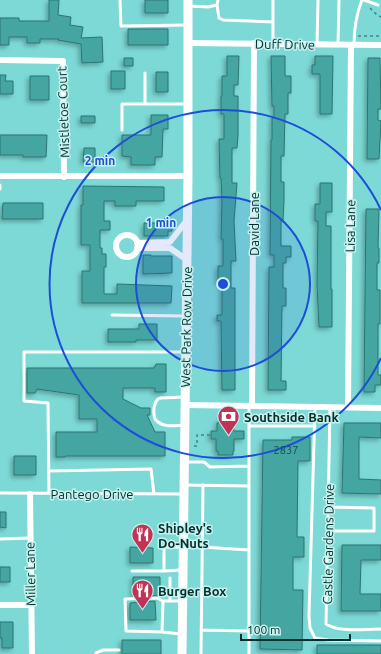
<svg xmlns="http://www.w3.org/2000/svg" width="381" height="654" viewBox="0 0 381 654" font-family="Ubuntu,sans-serif">
<defs>
<filter id="shadow"><feDropShadow dx="-2.5" dy="2.5" stdDeviation="2" flood-color="#0004"/></filter>
</defs>
<rect width="100%" height="100%" fill="#7cd9d5"/>
<!-- building -->
<path fill="#45a5a1" stroke="#2c7572" filter="url(#shadow)" d="M49,0H59L58,15L71,17L70,25L83,27L81,38L102,37L103,62L82,63L81,44L58,40L59,39H40V43H27V37H9V45H0V18H19V21H49Z
M145,0H168V13H145Z
M128,29H168V45H128Z
M227,56H239L238,85H234V96H238V135L237,148H232V183H237L234,221L236,261H231V288H235V390H222L221,321H217V315H222V283H218V266H223V239H221L222,199L221,178H220L219,139H224V114H221V96H222V76H227Z
M271,56H285V76H291V93H288V114H285L284,156H281V182H284V200L283,220H281V246H291V257H286V263H283V288H286V306H282L281,381H286V390H268L269,267H274V255H270L271,140H272V118H274V106H272Z
M315,56H333L332,114H320V74H312V65H315Z
M124,58H133V66H124Z
M368,58H380L381,109H378V120L381,121L379,159H367Z
M111,71H125V89H111Z
M156,72H168V92H156Z
M0,75H6L5,81H13V94H0Z
M30,76H49V100H30Z
M151,115H168V129H163L162,157H155V165H131V157L122,156V135H151Z
M81,116H95V123H81Z
M0,135H47L46,157H23V155H0Z
M84,148H95V162H83Z
M320,183H332V212H326V226H331V289H332V327H319L317,284L318,221H315V204H320Z
M83,186L164,187V201H136V206H115V201H104V221H110V230H100V248H102V254H106V267H104V294H117V284L172,286L171,303H82V271H90V245H81V205H83Z
M3,203H43V219H2Z
M366,209H379L378,248H379V263H377V290H380V324H378V375H381V385H375V392H364Z
M144,223H172V231H168V236H144Z
M143,255H151V256H172V273L143,274Z
M139,324H157V340H136V342H108V329H139Z
M156,364H166V392H155V388H123V399L141,408H150V415H147L155,432H165V456H65V457H56V432H97V419H79V395L37,389L35,393H27V368H154Z
M219,419H232L234,431H244V439H234V451H233V455H218V451H216V439H211V431H217V423H219Z
M344,423H381V438L359,437V479L381,480V494L342,493Z
M292,437H310V461H298L297,537H304V557H293V590H303L302,650L260,649L263,440H292Z
M14,456H36V475H14Z
M0,512H6V528L0,527Z
M342,545H381V560H361L360,594H381V611H341Z
M130,547L153,548V563H130Z
M0,567H10V582H0Z
M133,577H160V596H133Z
M155,601L156,620H130V603Z
M0,622H13V648H2V638H0Z
M122,640H161V654H122Z
M317,645H381V654H317Z"/>
<g fill="none" stroke-linecap="round" stroke-linejoin="round">
<!-- path -->
<path stroke="#428683" stroke-width="1.5" stroke-dasharray="3 3" stroke-linecap="butt" d="M370,8L377,15L381,17
M358,36H381
M194,446H197V435H211"/>
<!-- lane -->
<path stroke="#fff" stroke-width="3" d="M120,0L121,26L187,25
M273,0V44
M364,0L378,5
M217,5L219,18L223,20L273,22
M189,6L208,7L217,5L218,0
M317,44L318,0
M338,44L339,0
M354,45C354,28 356,15 362,0
M145,73V104
M122,130V104H186
M0,185V189
M112,315L184,316
M184,397L161,398L158,399C153,405 153,412 155,419C162,428 174,426 184,425
M249,407V654
M315,407L309,616L310,628L315,638L328,640L381,641
M330,407L326,624C340,633 365,629 381,629
M249,426H315
M186,462H204L210,467L248,466
M49,471L151,469L154,494
M185,485L249,486
M0,493L182,494
M49,493L48,403L24,401V352H184
M328,531H374V508L328,507
M0,539L30,538
M132,571H164V547H202L249,550
M164,571L182,570
M170,578V601
M201,630L250,631
M162,632L126,631L125,599L157,598L163,601
M181,634L162,632L163,601H181
M96,654V653L103,650H119
M201,654L203,485"/>
<!-- street -->
<path stroke="#fff" stroke-width="6" d="M188,43L381,45
M0,60L63,61L64,177
M0,176H188
M116 246a11 11 0 1 1 22 0a11 11 0 1 1-22 0Z
M137,243L170,242L187,220
M137,248H170L187,260
M185,405L381,408
M252,405L254,43
M348,407L351,45
M30,494L32,654
M0,605H31"/>
<!-- secondary -->
<path stroke="#fff" stroke-width="9" d="M182,654L188,176V0"/>
</g>
<!-- distance rings -->
<circle cx="223" cy="284" r="87" fill="#1d4ed8" fill-opacity=".12"/>
<g fill="none" stroke="#1d4ed8" stroke-width="2">
<circle cx="223" cy="284" r="87"/>
<path d="M381 358A174 174 0 1 1 381 210"/>
</g>
<!-- icons -->
<defs>
<symbol id="bank-pin" viewBox="-11 -11 22 30"><path d="M0 17L-7.5 6A9.5 9.5 0 1 1 7.5 6Z" fill="#c23255" stroke="#c6f1ee"/><path d="M-6-4H6V4H-6ZM0-2.3a2.3 2.3 0 1 0 0 4.6a2.3 2.3 0 1 0 0-4.6Z" fill="#fff"/></symbol>
<symbol id="restaurant-pin" viewBox="-11 -11 22 30"><path d="M0 17L-7.5 6A9.5 9.5 0 1 1 7.5 6Z" fill="#c23255" stroke="#c6f1ee"/><path d="M-5-6h1v4h1v-4h1v4h1v-4h1v5L-1.5 .5V6h-2V.5L-5-1ZM5-6V6H3V1.5H1.5Q1.5-4 5-6Z" fill="#fff"/></symbol>
</defs>
<g fill-rule="evenodd">
<use href="#bank-pin" x="216" y="404" width="25" height="34"/>
<use href="#restaurant-pin" x="130" y="522" width="25" height="34"/>
<use href="#restaurant-pin" x="130" y="578" width="25" height="34"/>
</g>
<g text-anchor="middle" dominant-baseline="central" stroke-width="3" stroke-linejoin="round" paint-order="stroke">
<!-- number labels -->
<g font-size="11" fill="#144c4a">
<text x="286" y="450">2837</text>
</g>
<!-- street labels -->
<g font-size="13" fill="#042f2d" stroke="#c6f1ee">
<text transform="translate(285 44) rotate(1)">Duff Drive</text>
<text transform="translate(63 112) rotate(-92)">Mistletoe Court</text>
<text transform="translate(254 224) rotate(-90)">David Lane</text>
<text transform="translate(350 226) rotate(-89)">Lisa Lane</text>
<text transform="translate(186 327) rotate(-89)">West Park Row Drive</text>
<text x="92" y="494">Pantego Drive</text>
<text transform="translate(328 544) rotate(-89)">Castle Gardens Drive</text>
<text transform="translate(30 574) rotate(-91)">Miller Lane</text>
</g>
<!-- poi labels -->
<g font-size="13" font-weight="bold" fill="#042f2d" stroke="#c6f1ee" text-anchor="start">
<text x="244" y="417">Southside Bank</text>
<text x="158" y="528">Shipley's<tspan x="158" dy="15">Do-Nuts</tspan></text>
<text x="158" y="591">Burger Box</text>
</g>
</g>
<circle cx="223" cy="284" r="6" fill="#1d4ed8" stroke="#c6f1ee" stroke-width="2"/>
<g font-size="12" text-anchor="middle" font-weight="bold" fill="#1d4ed8" stroke="#c6f1ee" stroke-width="3" stroke-linejoin="round" paint-order="stroke">
<text x="100" y="165">2 min</text>
<text x="161" y="227">1 min</text>
</g>
<!-- scale -->
<path d="M241 634v6h109v-6" fill="none" stroke="#042f2d" stroke-width="2"/>
<text x="247" y="634" font-size="12" fill="#042f2d" stroke="#c6f1ee" stroke-width="3" paint-order="stroke">100 m</text>
</svg>
